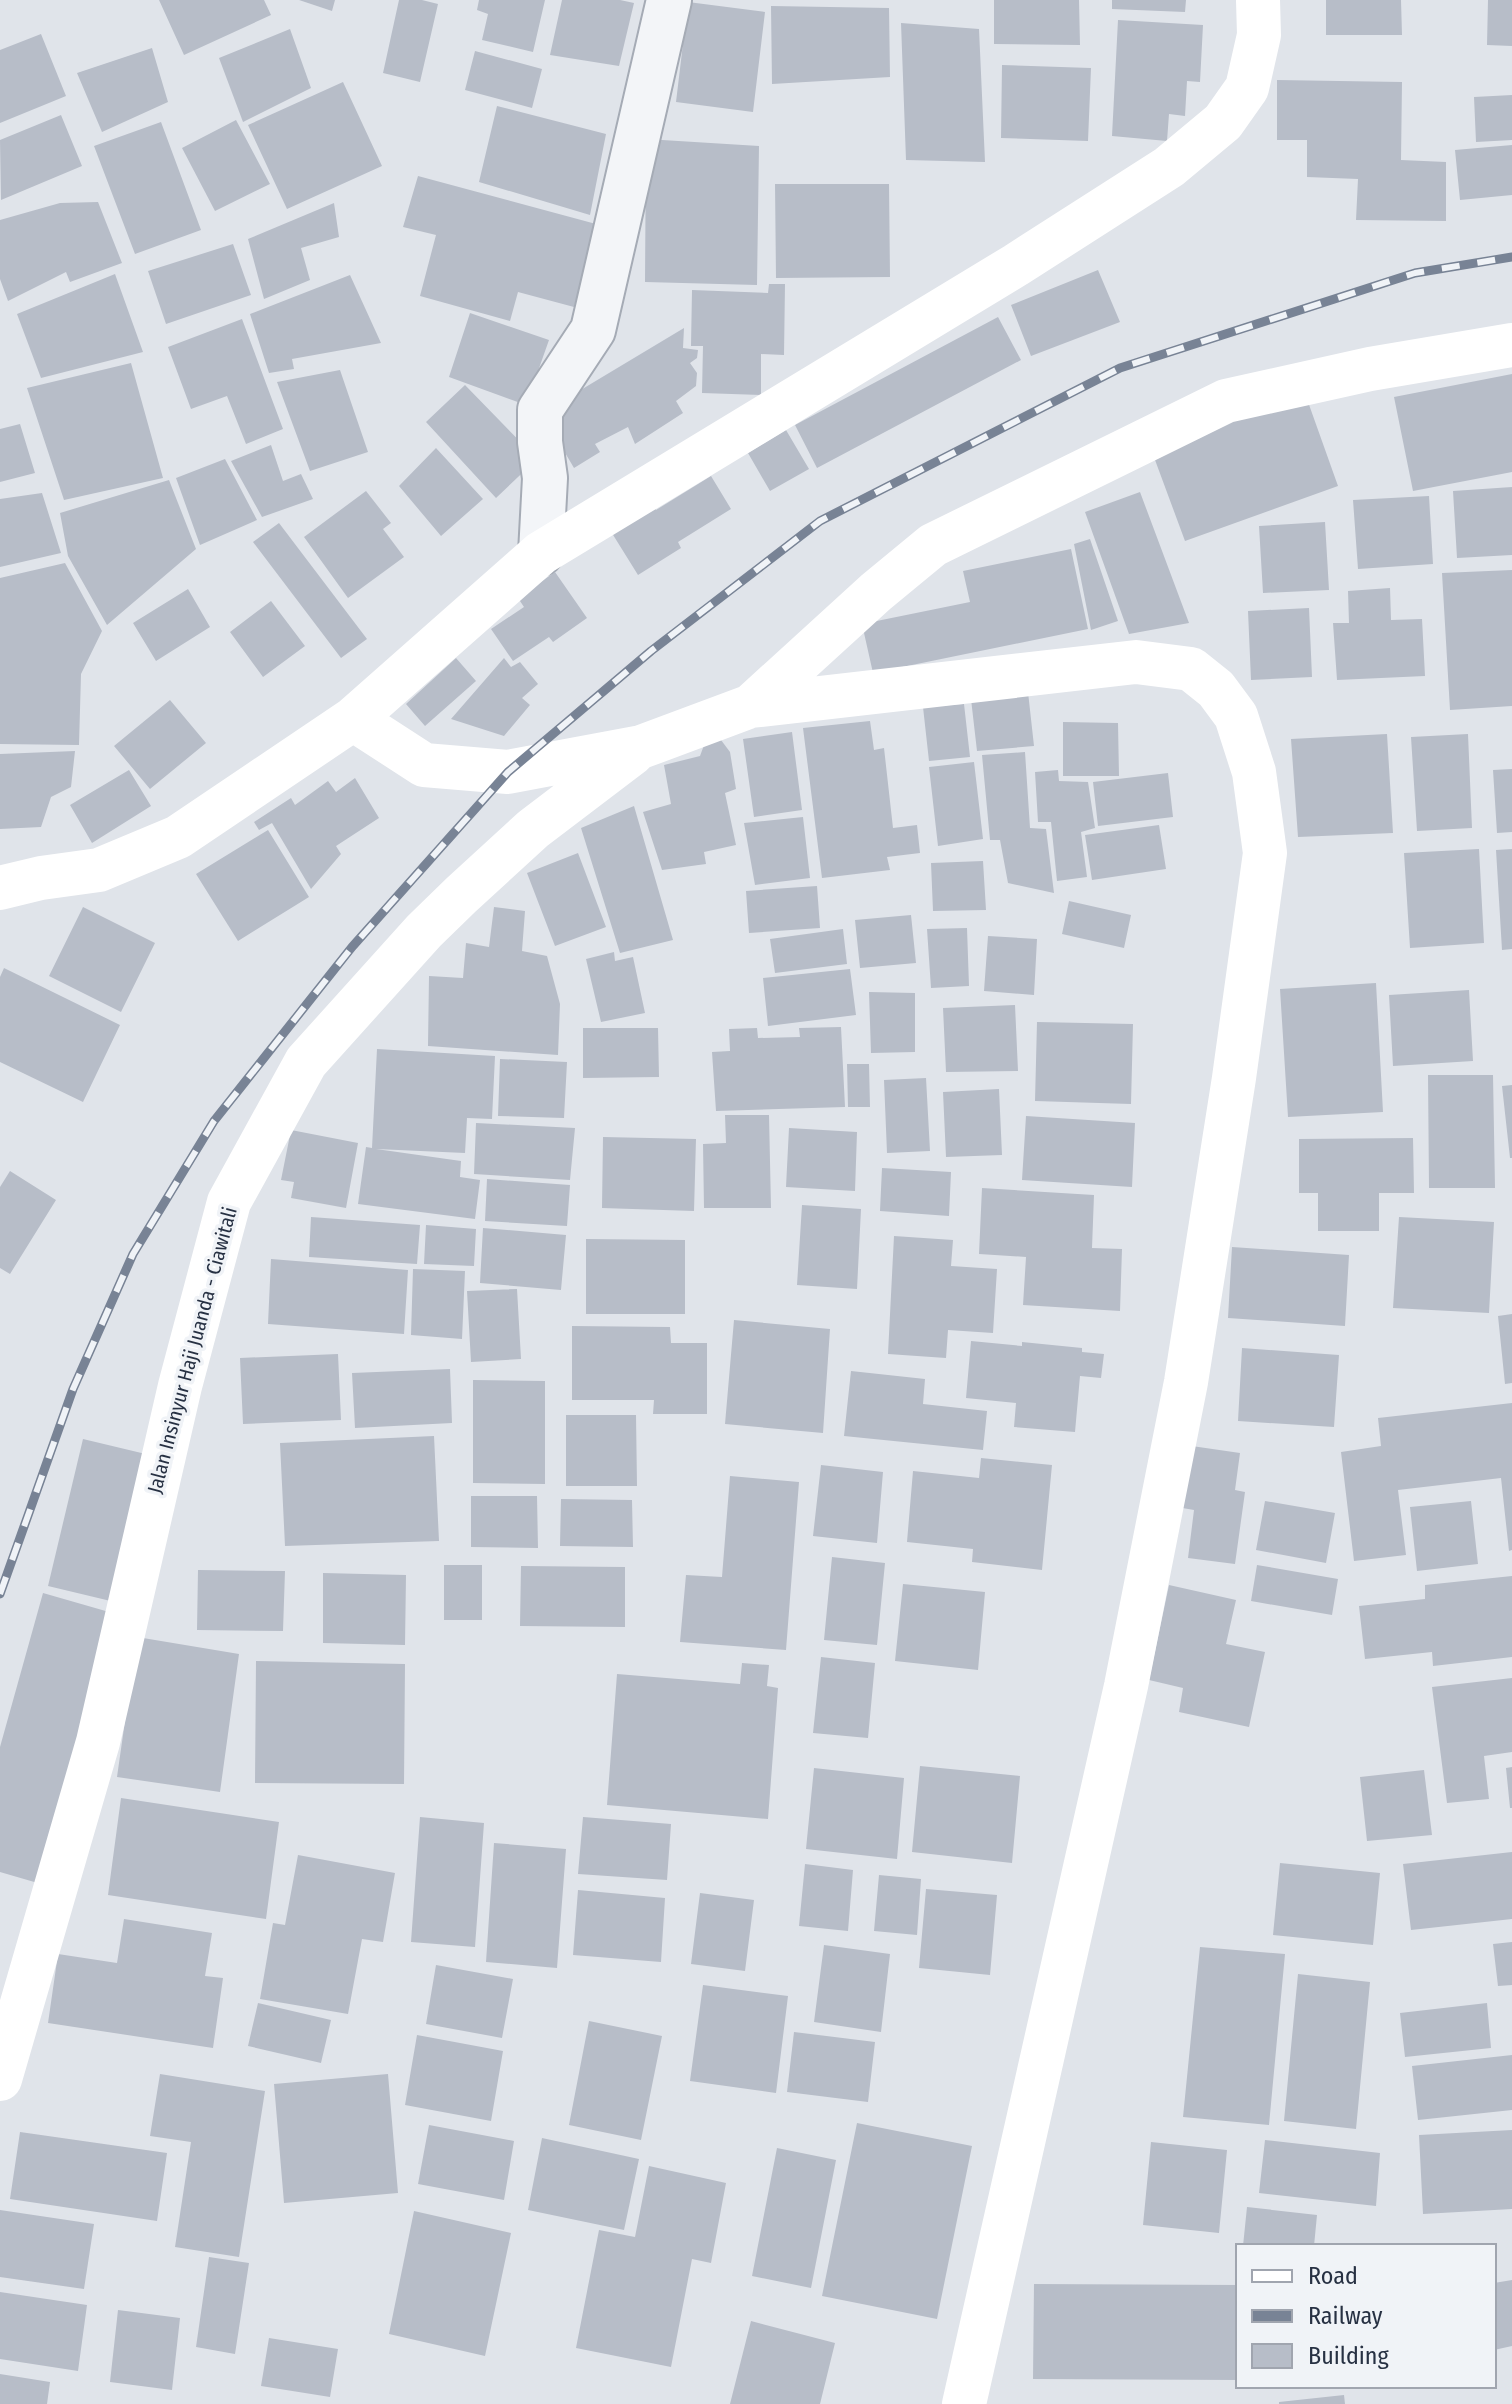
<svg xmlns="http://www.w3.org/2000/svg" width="1512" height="2404" viewBox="0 0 1512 2404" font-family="'Fira Sans Condensed',sans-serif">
<rect width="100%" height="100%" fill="#e0e4ea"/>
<!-- building -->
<path fill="#b7bdc8" d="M159,0H264L271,15L184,55Z
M299,0H335L332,11Z
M399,0H422L438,4L420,82L383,73Z
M479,0H545L533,52L482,40L488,14L477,10Z
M562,0H620L634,3L619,66L550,55Z
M994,0H1079L1080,45L994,44Z
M1112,0H1186L1185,12L1112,9Z
M1326,0H1401L1402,35H1326Z
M1488,0H1512V46L1487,45Z
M688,2L765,12L753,112L676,102Z
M771,6L889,8L890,77L772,84Z
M1118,20L1203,25L1200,82L1187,81L1185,116L1169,114L1167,141L1112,136Z
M901,23L979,29L985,162L906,160Z
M290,29L311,88L243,122L219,58Z
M41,34L66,96L0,123V50Z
M152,48L168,102L102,132L77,73Z
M475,51L542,69L532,108L465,90Z
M1002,65L1091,68L1088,141L1001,138Z
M1277,80L1402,82L1401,160L1446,162V221L1356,220L1358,179L1307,177V140H1277Z
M343,82L382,166L287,209L248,125Z
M1512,95V140L1476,142L1474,97Z
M497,106L606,134L590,215L479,182Z
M61,115L82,166L1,200L0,140Z
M236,120L270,184L215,211L182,148Z
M161,122L201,230L135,254L94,146Z
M646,139L759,146L757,285L645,282Z
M1512,145V195L1460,200L1455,150Z
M418,176L596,224L574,307L518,292L510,321L420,296L436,235L403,227Z
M775,184H889L890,277L776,278Z
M98,202L122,263L70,282L66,272L8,301L0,279V220L60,203Z
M334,203L339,237L301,248L310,280L264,299L248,239Z
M233,244L251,295L166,324L148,271Z
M1098,270L1120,322L1031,356L1011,305Z
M115,274L143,352L41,378L17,314Z
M350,275L381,343L292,359L294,369L269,373L250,314Z
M769,284H785L784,355L761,354V395L702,393L703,346H691L692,290L768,293Z
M470,313L549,340L526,405L449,377Z
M998,317L1021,360L817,468L795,425Z
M242,319L283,429L246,444L227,396L191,409L168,347Z
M684,328L683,348L698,350L697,358L690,363L697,373L696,386L676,401L683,413L635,444L628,427L595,444L600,452L574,468L550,427L565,415L559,403Z
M131,363L163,478L64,500L27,388Z
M340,370L368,452L310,471L277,382Z
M1512,374V472L1413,491L1394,397Z
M465,385L537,459L496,498L426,422Z
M1302,385L1338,486L1185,541L1148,441Z
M20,424L35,473L0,482V429Z
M786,430L809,469L770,491L748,453Z
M271,445L283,481L301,474L313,499L262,517L231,461Z
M436,448L483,499L441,536L399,486Z
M225,459L257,520L200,545L176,478Z
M711,476L731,509L678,542L681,548L638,575L610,530L653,505L656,510Z
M169,480L196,549L107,625L68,556L60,513Z
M1512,487V555L1457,558L1453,491Z
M366,491L391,523L383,529L404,557L348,598L304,537Z
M1140,492L1189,623L1129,634L1085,512Z
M42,493L61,553L0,567V499Z
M1429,496L1433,564L1358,569L1353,500Z
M1325,522L1329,590L1263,593L1259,526Z
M279,523L367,639L341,658L253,542Z
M1090,539L1118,621L1091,630L1074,544Z
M1071,549L1088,629L873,673L862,624L970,602L963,571Z
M65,563L102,631L81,674L79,745L0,744V578Z
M1512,570V706L1450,710L1442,573Z
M555,572L587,618L553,642L549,637L513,661L491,629L524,607L518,598Z
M1390,588L1391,620L1422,619L1425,676L1337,680L1333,623H1349L1348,591Z
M188,589L210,627L156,661L133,623Z
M271,601L305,646L263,677L230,632Z
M1309,608L1312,677L1251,680L1248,611Z
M456,658L476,681L425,726L406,704Z
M504,658L511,667L520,662L538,684L522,698L530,705L504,736L451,719Z
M1028,692L1034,746L977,751L971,699Z
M170,700L206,743L150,789L114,746Z
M964,704L970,757L929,761L923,707Z
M870,721L874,750L884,748L893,828L917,825L920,853L887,857L890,870L822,878L803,728Z
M1063,722L1118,723L1119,776H1063Z
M792,732L802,810L754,817L743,739Z
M1387,734L1393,833L1298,837L1291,739Z
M1468,734L1472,828L1417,831L1411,737Z
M718,736L730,752L736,789L725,793L736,845L704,852L706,864L662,870L643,812L671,804L664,765L700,756L707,737Z
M75,751L71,787L51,797L41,827L0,829V754Z
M1025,752L1030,828L1046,829L1054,893L1008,883L1000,840H990L982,755Z
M974,762L983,839L938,846L929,767Z
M1512,769V832L1497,833L1493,770Z
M129,770L151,806L92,843L70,805Z
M1058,770L1059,781L1088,782L1095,828L1081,832L1087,877L1057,881L1051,822H1038L1035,772Z
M1168,773L1173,817L1098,826L1093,782Z
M355,778L379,818L336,846L341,854L311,889L272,823L259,830L254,822L291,798L295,805L328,781L336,792Z
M634,806L673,940L620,953L581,828Z
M803,817L810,878L755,885L744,823Z
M1159,825L1166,869L1092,880L1085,835Z
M268,830L309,897L238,941L196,874Z
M1479,849L1484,943L1410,948L1404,853Z
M1512,849V949L1502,950L1496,850Z
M578,853L606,927L555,946L527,873Z
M983,861L986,910L933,911L931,863Z
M817,886L820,928L749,933L746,891Z
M1069,901L1131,915L1124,948L1062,934Z
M83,907L155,943L121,1012L49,976Z
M494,907L525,911L522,951L547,956L560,1004L558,1055L428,1046L429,976L463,978L466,943L489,947Z
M911,915L916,963L860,968L855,920Z
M967,928L969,986L931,988L927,929Z
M843,929L847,964L775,973L770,939Z
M988,936L1037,939L1034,995L984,991Z
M614,952L615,961L633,957L645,1013L601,1022L586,959Z
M4,968L120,1025L83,1102L0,1062V977Z
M850,969L856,1015L768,1026L763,978Z
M1376,983L1383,1112L1288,1117L1280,989Z
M1469,990L1473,1061L1393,1066L1389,995Z
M869,992L915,993V1052L871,1053Z
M1015,1005L1018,1071L946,1072L943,1008Z
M1037,1022L1133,1024L1131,1104L1035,1101Z
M841,1027L845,1107L716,1111L712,1052L730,1051L729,1029L757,1028L758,1038L800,1037L799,1028Z
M583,1028H658L659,1077L583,1078Z
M377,1049L495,1056L492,1119L467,1118L465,1153L376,1149L461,1161L460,1177L480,1180L475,1219L358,1204L366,1147L372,1148Z
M500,1059L567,1062L564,1118L498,1116Z
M847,1064H869L870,1107H848Z
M1428,1075H1493L1495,1188H1429Z
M926,1078L930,1151L887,1153L884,1080Z
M1512,1085V1158H1510L1502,1086Z
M999,1089L1002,1155L946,1157L943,1092Z
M725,1115H769L771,1208H704L703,1144L726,1143Z
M1026,1116L1135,1123L1132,1187L1022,1180Z
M476,1123L575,1128L570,1180L474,1174Z
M789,1128L857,1132L855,1191L786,1187Z
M291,1130L358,1143L346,1208L291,1198L294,1182L281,1180Z
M603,1137L696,1139L694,1211L602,1208Z
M1413,1138L1414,1193H1379V1231H1318V1193H1299V1139Z
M882,1168L951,1172L949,1216L880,1211Z
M10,1171L56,1200L10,1274L0,1268V1187Z
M487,1179L570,1185L567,1226L485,1221Z
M982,1188L1094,1195L1092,1248L1122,1249L1120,1311L1023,1305L1026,1257L979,1254Z
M802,1205L861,1209L857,1289L797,1285Z
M311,1217L420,1225L417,1264L309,1257Z
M1399,1217L1494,1222L1489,1313L1393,1308Z
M426,1225L476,1229L474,1266L424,1264Z
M483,1228L566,1235L561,1290L480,1283Z
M894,1236L953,1240L951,1266L997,1269L993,1333L948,1330L946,1358L888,1354Z
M586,1239L685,1240V1314H586Z
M1232,1247L1349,1255L1345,1326L1228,1318Z
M271,1259L408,1270L404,1334L268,1324Z
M413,1269L465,1271L462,1339L411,1335Z
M517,1289L521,1359L471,1362L467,1291Z
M1512,1314V1383L1505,1384L1498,1316Z
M734,1320L830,1329L823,1433L725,1424Z
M572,1326L670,1327L671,1343H707V1414H653L654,1400H572Z
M971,1341L1022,1346V1342L1082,1348V1352L1104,1354L1101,1378L1080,1376L1075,1432L1014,1427L1016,1403L966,1398Z
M1242,1348L1339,1355L1334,1427L1238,1421Z
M338,1354L341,1420L243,1424L240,1358Z
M450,1369L452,1423L355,1428L352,1373Z
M851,1371L925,1379L923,1404L987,1411L983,1450L844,1436Z
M473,1380L545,1381V1484L473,1483Z
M1512,1403V1550L1509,1551L1501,1478L1398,1490L1406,1555L1354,1561L1341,1452L1381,1446L1378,1418Z
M566,1415H636L637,1486H566Z
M434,1436L439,1541L285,1546L280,1443Z
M83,1439L154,1456L119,1603L48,1586Z
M1178,1444L1240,1453L1235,1490L1245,1492L1235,1564L1188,1558L1194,1510L1171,1506Z
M981,1458L1052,1465L1042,1570L972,1562L973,1549L907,1542L913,1471L979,1478Z
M821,1465L883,1472L877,1543L813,1536Z
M730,1476L799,1482L786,1650L680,1642L686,1575L722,1577Z
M471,1496H537L538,1548L471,1547Z
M561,1499L632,1500L633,1547L560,1546Z
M1265,1501L1335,1513L1326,1563L1256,1550Z
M1471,1501L1478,1564L1417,1571L1410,1507Z
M832,1557L885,1563L877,1645L824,1640Z
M444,1565H482V1620H444Z
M1257,1565L1338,1579L1332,1615L1251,1601Z
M521,1566L625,1567V1627L520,1626Z
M198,1570L285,1571L283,1631L197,1630Z
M323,1573L406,1575L405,1645L323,1643Z
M1512,1576V1657L1433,1666L1432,1652L1365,1659L1359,1606L1425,1599V1585Z
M903,1584L985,1592L978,1670L895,1661Z
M1169,1585L1236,1600L1226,1644L1265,1652L1249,1727L1179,1712L1183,1688L1149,1680Z
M43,1593L123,1616L48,1886L0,1872V1747Z
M137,1637L239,1654L220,1792L117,1777Z
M821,1657L875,1663L868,1738L813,1733Z
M256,1661L405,1664L404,1784L255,1783Z
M742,1663L769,1665L767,1686L778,1688L768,1819L607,1805L617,1674L740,1684Z
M1512,1678V1752L1484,1756L1489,1799L1447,1803L1432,1687Z
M920,1766L1020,1776L1012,1863L912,1852Z
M1512,1767V1808H1510L1506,1768Z
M814,1768L904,1778L897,1859L806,1849Z
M1424,1770L1432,1835L1367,1841L1360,1777Z
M121,1798L279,1822L266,1919L108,1895Z
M420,1817L484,1823L475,1947L411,1942Z
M583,1817L671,1824L667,1880L578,1874Z
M494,1843L566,1849L557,1968L486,1962Z
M1512,1852V1919L1411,1930L1403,1864Z
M298,1855L395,1873L383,1942L362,1939L348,2014L260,1999L273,1923L285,1925Z
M1280,1863L1380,1873L1373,1945L1273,1935Z
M805,1864L853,1870L848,1931L799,1926Z
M879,1875L921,1879L917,1935L874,1931Z
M926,1889L997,1895L990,1975L919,1968Z
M578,1890L665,1898L661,1962L573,1955Z
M700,1893L754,1900L745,1971L691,1964Z
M124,1919L212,1933L205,1976L223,1978L213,2048L48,2023L58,1954L117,1963Z
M1512,1942V1985L1498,1986L1493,1944Z
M824,1945L890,1954L881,2032L814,2022Z
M1200,1947L1285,1954L1269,2125L1183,2117Z
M436,1965L513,1979L502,2038L426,2024Z
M1298,1974L1370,1982L1356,2129L1284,2121Z
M703,1985L788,1996L776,2093L690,2081Z
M258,2003L331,2020L321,2063L248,2046Z
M1487,2003L1491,2048L1405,2057L1400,2013Z
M589,2021L662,2036L641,2140L569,2125Z
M794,2032L875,2042L868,2102L787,2092Z
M417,2035L503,2051L491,2121L405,2105Z
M1512,2055V2110L1418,2120L1412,2066Z
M160,2074L265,2091L239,2257L175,2247L191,2142L150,2136Z
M388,2074L398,2193L284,2203L274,2084Z
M857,2123L972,2146L937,2319L822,2296Z
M429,2125L514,2141L504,2200L418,2184Z
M1512,2130V2209L1423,2214L1419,2135Z
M20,2132L167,2153L157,2221L10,2199Z
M542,2138L639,2159L624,2230L528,2210Z
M1265,2140L1380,2153L1376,2206L1259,2193Z
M1151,2142L1227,2150L1219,2233L1143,2225Z
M777,2148L836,2160L811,2288L752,2276Z
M649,2166L726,2183L711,2263L692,2259L671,2367L576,2348L599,2230L635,2237Z
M1247,2207L1317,2215L1314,2246H1243Z
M0,2210L94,2224L84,2289L0,2277Z
M414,2211L511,2233L485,2356L389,2334Z
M209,2257L249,2263L235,2354L196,2347Z
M1512,2280V2346L1494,2350V2283Z
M1034,2284L1238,2285V2380L1033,2379Z
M0,2292L87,2305L78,2371L0,2359Z
M118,2310L180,2318L172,2390L110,2382Z
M751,2321L835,2343L820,2404H730Z
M269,2338L338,2349L330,2397L261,2386Z
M0,2374L50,2382L47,2404H0Z
M1344,2395L1345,2404H1279V2402Z"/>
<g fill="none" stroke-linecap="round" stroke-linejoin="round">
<defs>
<path id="street" d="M541,553L545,478L540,442V410L593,330L669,0"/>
</defs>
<!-- street casing -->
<use href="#street" stroke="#a5abb5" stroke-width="48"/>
<!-- street -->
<use href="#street" stroke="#f3f5f8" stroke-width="44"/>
<!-- secondary -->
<path stroke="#fff" stroke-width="44" d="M751,706L876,592L933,545L1226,401L1370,369L1512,345
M353,719L541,553L1016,265L1169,167L1223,122L1247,88L1259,35L1258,0
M0,888L41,878L99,870L178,837L353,719L424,765L508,772L641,747L751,706L1136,662L1191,669L1216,689L1236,716L1254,772L1265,853L1234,1078L1186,1382L1126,1686L964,2404
M0,2079L98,1742L180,1386L229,1202L306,1062L424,931L461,895L533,829L633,753"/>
<defs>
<path id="rail" d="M0,1594L73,1389L133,1254L214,1121L352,947L508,772L651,651L820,521L1120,368L1415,273L1512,257"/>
</defs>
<!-- rail casing -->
<use href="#rail" stroke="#788395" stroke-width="9"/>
<!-- rail -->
<use href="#rail" stroke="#f0f3f7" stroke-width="6" stroke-dasharray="18" stroke-linecap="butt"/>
</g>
<g text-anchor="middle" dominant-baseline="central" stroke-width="7" stroke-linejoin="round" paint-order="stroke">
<!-- street labels -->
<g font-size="20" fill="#273143" stroke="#f0f3f7">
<text transform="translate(192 1350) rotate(-75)">Jalan Insinyur Haji Juanda - Ciawitali</text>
</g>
</g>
<!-- legend -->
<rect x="1236" y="2244" width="260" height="144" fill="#f0f3f7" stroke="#a0a5af" stroke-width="2"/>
<rect x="1252" y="2270" width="40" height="12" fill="#ffffff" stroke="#a0a5af" stroke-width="2"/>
<text x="1308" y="2284" font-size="24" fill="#273143">Road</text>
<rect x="1252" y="2310" width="40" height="12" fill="#788395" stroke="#a0a5af" stroke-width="2"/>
<text x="1308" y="2324" font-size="24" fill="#273143">Railway</text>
<rect x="1252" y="2344" width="40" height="24" fill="#b7bdc8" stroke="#a0a5af" stroke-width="2"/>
<text x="1308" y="2364" font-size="24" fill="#273143">Building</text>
</svg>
